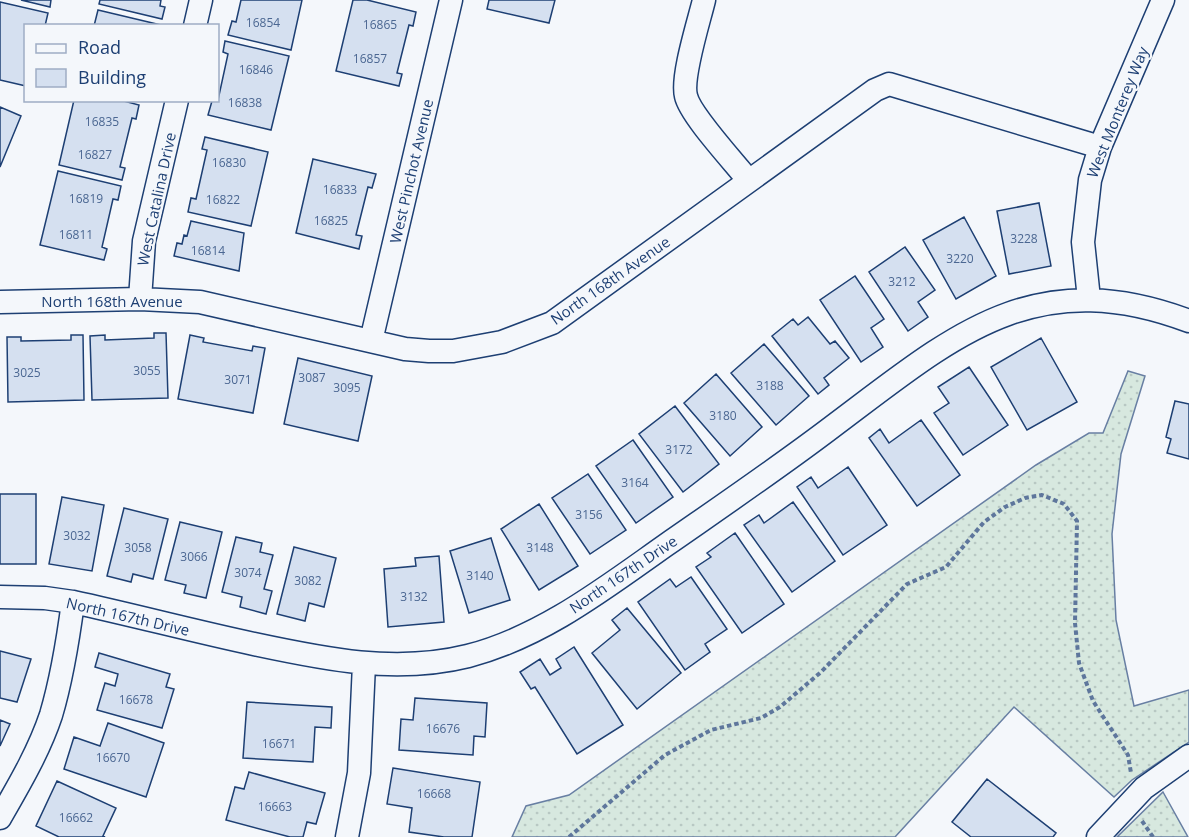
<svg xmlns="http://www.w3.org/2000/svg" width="1189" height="837" viewBox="0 0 1189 837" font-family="'Open Sans',sans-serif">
<defs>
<pattern id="grass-dots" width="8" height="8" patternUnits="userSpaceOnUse" patternTransform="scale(1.5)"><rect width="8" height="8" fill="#d7e8df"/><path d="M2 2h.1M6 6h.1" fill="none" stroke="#b8c8c3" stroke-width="1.8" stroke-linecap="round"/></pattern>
</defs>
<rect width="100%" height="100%" fill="#f4f7fb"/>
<!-- grass -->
<path fill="url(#grass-dots)" stroke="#687fa3" stroke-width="1.5" d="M1128,371L1145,376L1121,454L1112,534L1116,620L1134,706L1189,690V742L1132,780L1114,797L1014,707L895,837H512L526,806L569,795L1036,465L1089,433H1103Z
M1163,792L1188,837H1117Z"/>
<!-- building -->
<path fill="#d5e0f0" stroke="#1d3f73" stroke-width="1.5" d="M21,0H51L50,7Z
M100,0H161L160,6L165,7L162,19L99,4Z
M241,0H302L291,50L228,35L232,21L236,22Z
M353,0H367L416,12L413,26L409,25L397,73L402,74L399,86L336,71Z
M489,0H555L549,23L487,9Z
M0,2L48,13L45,26H26V86L0,80Z
M98,10L161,25L94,26Z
M225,41L289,56L271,130L208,115L212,101L218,100L228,54L223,52Z
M74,100H120L139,105L136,119L132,118L120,167L125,168L122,180L59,165Z
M0,107L21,116L0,167Z
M205,137L268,152L251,226L188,212L191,198L196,199L207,150L202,149Z
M313,159L376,174L372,188L368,187L356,235L362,236L359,249L296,233Z
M58,171L121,186L118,200L113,199L102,247L107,249L104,260L40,245Z
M1039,203L1051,266L1009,274L997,211Z
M964,217L996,276L956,299L923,240Z
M191,221L244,233L239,271L174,256L177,243L182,244L184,235L187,236Z
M905,247L935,290L918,302L928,317L908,331L869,272Z
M855,276L884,319L871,328L883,347L861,362L820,300Z
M808,317L830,344L835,341L849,358L824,378L829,385L818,394L772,336L793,319L798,325Z
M154,333H166L168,398L92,400L90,336L105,335V340L154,338Z
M71,335H83L84,400L8,402L7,337H21V341L71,340Z
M190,335L204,338L203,342L252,351L253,346L265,348L253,413L178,399Z
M1041,338L1077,402L1027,430L991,367Z
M764,344L809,396L776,425L731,373Z
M298,358L372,376L358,441L284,424Z
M969,367L1008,425L963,455L934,413L949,403L938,387Z
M716,374L762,427L730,456L684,403Z
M1175,401L1189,404V459L1167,453L1171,439L1166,437Z
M675,406L719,464L683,492L639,434Z
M921,420L960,475L917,506L869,438L880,429L889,443Z
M633,440L673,497L636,523L596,466Z
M848,467L887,525L843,555L797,487L811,477L818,488Z
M588,474L626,530L590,554L552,498Z
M0,494H36V564H0Z
M62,497L104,505L92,571L49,564Z
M793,502L835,561L792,592L744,525L759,515L764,523Z
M539,504L578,566L539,590L501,529Z
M124,508L168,519L153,579L133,574L131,582L107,576Z
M180,522L222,532L206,598L184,593L186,585L165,580Z
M735,533L784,604L742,633L696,567L711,557L707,553Z
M236,537L262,543L260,552L273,555L264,589L272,591L266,614L240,607L242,597L222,592Z
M491,538L510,600L469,613L450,551Z
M294,547L336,558L324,607L309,603L305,621L277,614Z
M439,556L444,622L388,627L384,569L416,566L415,558Z
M691,577L727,629L705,644L710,652L685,670L638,602L670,579L676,587Z
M627,608L681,673L637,709L592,653L620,630L612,620Z
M574,647L623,725L577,754L535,687L531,689L520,672L540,659L550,675L561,668L556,659Z
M0,651L31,659L17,702L0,698Z
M99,653L170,674L166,687L174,689L162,728L97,710L105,683L115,686L118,674L95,667Z
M415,698L487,703L485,737L474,736L473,755L399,750L401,719L413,720Z
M247,702L332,707L331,728L315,727L313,762L243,758Z
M0,720L10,724L0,746Z
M108,723L164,743L146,797L64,769L74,737L100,746Z
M393,768L480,782L472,837H444L409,832L412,808L387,804Z
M249,772L325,793L316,824L307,822L303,837H290L226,820L235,787L244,789Z
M987,779L1056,833L1053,837H971L952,822Z
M57,781L116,808L103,836L105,837H59L36,826Z"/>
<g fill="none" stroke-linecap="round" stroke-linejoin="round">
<defs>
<path id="minor" d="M704,0C699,21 681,77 686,96C690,115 735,163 749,181
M195,26L201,0
M140,299L144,241L177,100
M1089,299L1083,242L1090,180L1100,147L1163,0
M0,302L140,299L200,302L405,349L429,351H453L502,342L552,323L875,90L889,84L1100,147
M371,341L451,0
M0,597L45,598L73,602C133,615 193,631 254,644C324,659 396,674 468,656C542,637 605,588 666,545C722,506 778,468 832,427C951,338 1032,262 1189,321
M0,818C19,785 39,751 51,715C62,678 68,640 73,602
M347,837L359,773L364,664
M1098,837L1144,788L1189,756"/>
</defs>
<!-- minor casing -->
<use href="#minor" stroke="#1d3f73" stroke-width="25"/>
<!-- path -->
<path stroke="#5e769c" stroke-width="4" stroke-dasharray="4.5 3" stroke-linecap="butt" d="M1142,821L1153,837
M569,837L665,755L711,730L761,718L780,707L821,672L907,584L946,567L984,522L1005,507L1025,498L1042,495L1064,504L1077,521L1075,623L1079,663L1093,701L1128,755L1131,773"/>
<!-- minor -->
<use href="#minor" stroke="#f4f7fb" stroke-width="22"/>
</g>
<g text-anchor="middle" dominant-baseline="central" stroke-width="4.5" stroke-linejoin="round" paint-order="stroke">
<!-- number labels -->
<g font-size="12" fill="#4b6792">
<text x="263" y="22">16854</text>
<text x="380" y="24">16865</text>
<text x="370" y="58">16857</text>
<text x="256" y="69">16846</text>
<text x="245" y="102">16838</text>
<text x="102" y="121">16835</text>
<text x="95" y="154">16827</text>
<text x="229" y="162">16830</text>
<text x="340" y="189">16833</text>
<text x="86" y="198">16819</text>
<text x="223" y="199">16822</text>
<text x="331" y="220">16825</text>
<text x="76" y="234">16811</text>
<text x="1024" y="238">3228</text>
<text x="208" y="250">16814</text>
<text x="960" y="258">3220</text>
<text x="902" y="281">3212</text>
<text x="147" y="370">3055</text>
<text x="27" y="372">3025</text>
<text x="312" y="377">3087</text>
<text x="238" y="379">3071</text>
<text x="770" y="385">3188</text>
<text x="347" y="387">3095</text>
<text x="723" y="415">3180</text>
<text x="679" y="449">3172</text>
<text x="635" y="482">3164</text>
<text x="589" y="514">3156</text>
<text x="77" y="535">3032</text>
<text x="138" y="547">3058</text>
<text x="540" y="547">3148</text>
<text x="194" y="556">3066</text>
<text x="248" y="572">3074</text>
<text x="480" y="575">3140</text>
<text x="308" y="580">3082</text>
<text x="414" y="596">3132</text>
<text x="136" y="699">16678</text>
<text x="443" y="728">16676</text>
<text x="279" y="743">16671</text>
<text x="113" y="757">16670</text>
<text x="434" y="793">16668</text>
<text x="275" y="806">16663</text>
<text x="76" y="817">16662</text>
</g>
<!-- street labels -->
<g font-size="15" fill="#1d3f73" stroke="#f4f7fb">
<text transform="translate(1117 112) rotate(-68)">West Monterey Way</text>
<text transform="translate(411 171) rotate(-77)">West Pinchot Avenue</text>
<text transform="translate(156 199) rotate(-78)">West Catalina Drive</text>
<text transform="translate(610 280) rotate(-35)">North 168th Avenue</text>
<text x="112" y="301">North 168th Avenue</text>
<text transform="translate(623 574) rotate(-34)">North 167th Drive</text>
<text transform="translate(128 616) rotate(13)">North 167th Drive</text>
</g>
</g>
<!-- legend -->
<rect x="24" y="24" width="195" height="78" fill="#f4f7fb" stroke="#9eadc5" stroke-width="1.5"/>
<rect x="36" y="44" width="30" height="9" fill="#f4f7fb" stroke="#9eadc5" stroke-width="1.5"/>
<text x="78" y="54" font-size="18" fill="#1d3f73">Road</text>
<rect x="36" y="69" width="30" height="18" fill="#d5e0f0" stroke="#9eadc5" stroke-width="1.5"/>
<text x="78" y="84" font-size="18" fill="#1d3f73">Building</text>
</svg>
